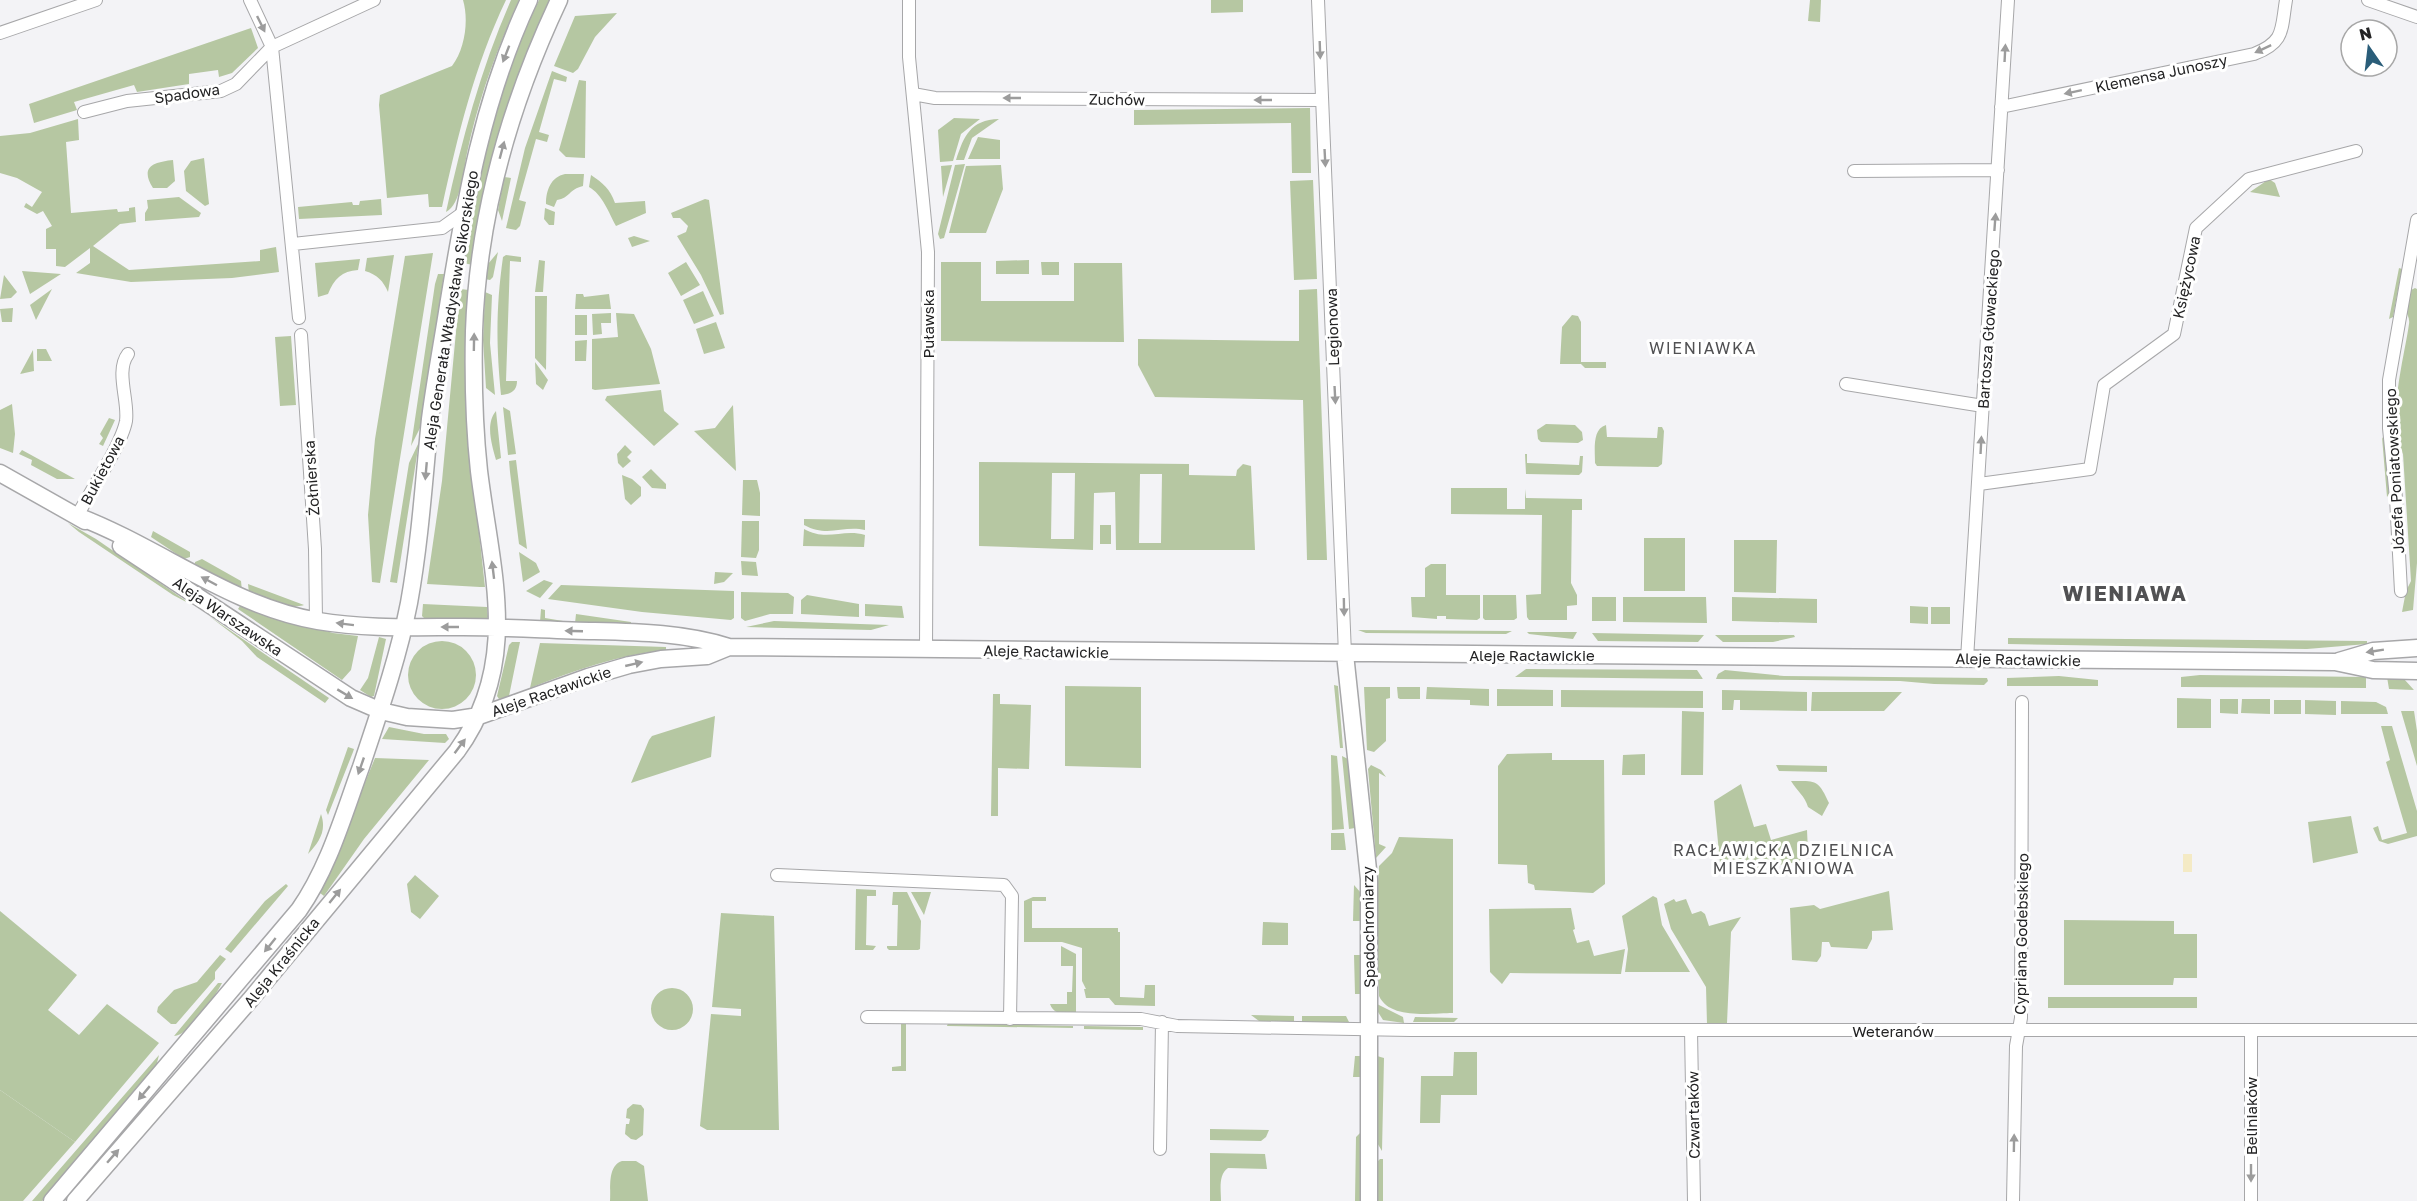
<svg xmlns="http://www.w3.org/2000/svg" width="2417" height="1201" viewBox="0 0 2417 1201" font-family="'Golos Text',sans-serif">
<rect width="100%" height="100%" fill="#f3f3f6"/>
<!-- green -->
<path fill="#b6c7a2" fill-rule="evenodd" d="M511,0H519C497,49 478,100 467,153C464,168 461,205 446,212C462,139 481,68 511,0Z
M539,0H550C508,84 487,173 473,265L463,263C480,169 497,87 539,0Z
M1211,0H1243V12L1211,13Z
M1810,0H1821L1820,22L1808,21Z
M251,28L258,48L232,73L219,77L218,70L189,74V84L137,92L134,85L74,102L77,110L34,123L29,104Z
M552,71L567,77L566,82L554,79L539,132L549,135L547,142L536,139L519,200L526,202L520,226L516,230L506,228L525,148Z
M579,80L586,81L585,158L566,157L559,150Z
M1310,108L1311,173H1292L1291,123L1134,125V110Z
M954,118L980,119L961,134L953,161L940,162L938,130Z
M78,119L79,140L66,142L71,213L117,209L118,212L129,211V208L135,207L136,222L120,224L93,246L129,270L260,261V250L276,247L279,272L232,278L131,282L76,273L90,263V248L65,267L56,266V249H46V229L52,226L43,211L37,214L24,207L26,203L32,207L42,192L17,178L0,173V136L30,133Z
M999,119L972,138L964,160H956C964,136 970,120 999,119Z
M978,137L1000,140V159H968Z
M204,158L209,204L205,206L186,191L184,171L191,161Z
M965,164L944,238L940,239L938,234L955,165Z
M952,165L943,197L941,166Z
M1001,165L1003,189L986,233H949L966,166Z
M565,174H584L583,186C569,189 570,198 557,200L554,207L546,204C546,190 551,177 565,174Z
M591,175C603,183 610,189 615,203L645,201L646,213L616,226C609,213 602,194 589,187Z
M504,177L511,178L502,221L498,210Z
M2269,179L2275,183L2280,197L2250,192Z
M1313,180L1317,279L1294,280L1290,181Z
M179,197L201,213L199,217L145,221V213L148,208L147,200Z
M381,199L382,215L299,219L298,207L352,202L353,205H359L360,201Z
M705,199L709,200L724,314L720,315L701,275L677,236L686,232L688,226L680,218H673L671,213Z
M545,208L555,212L554,225H549L544,219Z
M634,236L650,241L632,247L628,238Z
M498,252L493,277L490,280L485,279L488,264Z
M433,253L380,583L372,582L368,515L375,439L405,256Z
M394,255L388,292C383,281 378,275 365,271L367,258Z
M506,255L521,257V262L510,261L506,381H517C517,391 511,394 501,395C496,344 496,307 503,257Z
M360,259L358,270C342,271 334,279 328,294L318,297L315,263Z
M539,260L545,261L543,292H535Z
M1029,260V274H996V261Z
M686,262L700,285L681,296L668,273Z
M941,262H981V301H1074V263H1122L1124,342L941,341Z
M1041,262H1059V275H1042Z
M2399,268L2402,269L2393,317L2389,319Z
M22,271L61,274L30,294Z
M438,274H444L422,424L411,446L435,284Z
M4,275L17,292L11,298L0,299Z
M2415,288L2417,289V563L2413,610L2402,612L2406,591L2411,581L2403,454C2386,422 2404,359 2409,324C2410,318 2407,315 2406,310C2406,304 2408,297 2409,291Z
M52,289L36,320L30,305Z
M460,289L469,290L473,478L485,587H480L427,584L442,481Z
M1317,289L1327,560H1307L1303,400L1155,397L1138,365V339L1299,341V290Z
M703,291L714,316L694,324L683,300Z
M485,292L492,295L490,343L495,395L486,388L483,340Z
M576,294H583L584,297L609,294L611,309H575Z
M535,296H547L546,370L535,358Z
M13,308L12,322H2L0,309Z
M611,313V323H601L602,334L593,335L592,314Z
M616,313L634,314L651,349L660,384L595,390L592,389V339L618,337Z
M575,315H587V335H575Z
M1572,315L1578,316L1581,322V362H1606V368H1585L1581,364H1560L1562,327Z
M716,322L725,348L704,354L696,329Z
M291,336L296,405L280,406L275,337Z
M587,340L586,361H575V341Z
M37,349H46L52,361H37Z
M33,350L34,371L20,374Z
M535,362L548,380L543,390L536,384Z
M661,390L664,411L679,424L654,446L605,400L607,396Z
M12,404L15,434L13,453L0,448V410Z
M733,405L736,471L694,431L715,428Z
M503,407L510,411L516,454L508,455Z
M496,411L501,458L496,460C492,445 485,424 496,411Z
M109,418L115,420L103,446L99,444L103,438L100,434Z
M1546,424L1575,425L1582,432L1583,440L1578,443L1541,442L1538,439L1537,430Z
M1606,425L1607,437L1657,438L1658,427H1662L1664,431L1662,464L1658,467L1597,466L1595,463C1595,450 1592,429 1606,425Z
M2382,437L2386,444L2389,494L2387,497Z
M419,442L397,583L390,582L409,463Z
M625,445L632,452L627,457L631,461L623,468L618,463L617,454Z
M22,450L75,479H57L31,465L32,460L19,454Z
M1525,454H1527V463L1579,465L1580,456H1583L1582,472L1579,475L1526,474Z
M516,460L527,549L519,544L510,472L509,461Z
M979,462L1189,464V475L1236,476L1237,470L1243,464L1251,466L1255,550H1116L1115,492L1094,493L1093,550L979,546ZM1052,473H1075L1074,539H1051ZM1140,474H1162L1161,543H1139Z
M651,469L666,484V489L652,488L642,477Z
M622,475L632,479L641,487V496L631,505L625,499Z
M743,480H757L760,493V516L742,515Z
M804,519L865,520V530C843,525 828,538 804,525Z
M742,521H759V550L756,558L741,557Z
M68,523L96,539L192,605L173,595L79,532Z
M1100,525H1111V544H1100Z
M804,529C827,542 843,528 865,535L864,547L803,546Z
M153,531L190,552V557L184,559L151,537Z
M1644,538H1685V591H1644Z
M1734,540H1777L1776,593L1734,592Z
M519,552L536,563L540,572L523,582Z
M202,559L241,581L242,591L195,567V562Z
M741,561L756,562L758,576L742,575Z
M715,572L733,573L724,582L714,584Z
M248,584L304,605C292,610 262,597 249,593Z
M741,592L788,593L794,597L793,614H770L745,621L741,618Z
M1592,597H1616V621H1592Z
M1623,597H1706L1707,623L1623,622Z
M1732,597L1817,599V623L1732,621Z
M423,604L487,607L488,617L485,620L424,618L422,616Z
M240,606L333,633L358,636L351,670L342,680L238,609Z
M1910,606L1928,607V624L1910,623Z
M1931,607H1950V624H1931Z
M541,609L545,610V618L575,623L576,614L631,622V624L540,622Z
M209,616L329,698L325,703L257,657L242,641Z
M1358,630L1512,631L1506,634L1366,633Z
M1527,632H1577L1573,639L1529,634Z
M1592,633L1704,635L1698,642L1598,641Z
M1715,635H1794L1795,637L1773,642H1723Z
M379,637L386,639L374,696L371,697L360,690L368,678Z
M2008,638L2367,641V644L2307,649L2008,644Z
M408 675a34 34 0 1 1 68 0a34 34 0 1 1-68 0Z
M512,642H520L509,696L499,699L497,696L509,645Z
M540,643L666,647V650C618,655 575,670 530,688Z
M1526,669L1697,670L1703,679L1515,677Z
M1725,670L1784,676L1987,678L1988,681L1984,685L1934,684L1900,681L1716,679L1718,674Z
M2200,675L2366,677V688L2181,687V677Z
M2059,676L2098,680V686H2007V678Z
M2387,677L2404,679L2414,690L2389,689Z
M1334,685L1338,686L1343,748H1340Z
M1065,686L1141,687V768L1065,766Z
M1364,687H1390V698L1386,699V741L1374,752L1367,750Z
M1397,687H1420V699H1400L1398,698Z
M1427,687L1489,689V706L1470,705V700L1426,699Z
M1497,689L1553,690V706H1497Z
M1561,690L1703,691V708L1561,707Z
M1722,690L1807,692V711L1740,710V700H1734L1733,710H1722Z
M1812,692H1902L1884,711H1811Z
M993,694H1000V704L1031,705L1029,769L998,768V816H991Z
M2242,699H2270V714L2241,713Z
M2274,700H2301V714H2274Z
M2305,700L2336,701V715L2305,714Z
M2341,701L2376,702L2386,707L2388,714H2341Z
M1682,711L1704,712L1703,775H1681Z
M2401,711H2414L2417,731V766Z
M2381,726H2392L2417,811V836L2388,844L2379,841L2373,828L2378,826L2382,840L2407,833L2386,762L2390,760Z
M389,727L424,734H446L449,739L445,743L382,739Z
M348,747L354,749L353,752L328,815L326,810Z
M1552,753V760H1604L1605,884L1593,893L1535,890L1534,885L1528,883L1527,865L1498,864V766L1507,754Z
M1645,754V775H1622L1623,755Z
M1331,755L1337,756L1344,829L1332,830Z
M1342,756L1348,759L1355,828L1349,829Z
M375,758L429,760L364,839L324,896L320,893Z
M1371,765L1381,770L1386,777L1379,773V844L1386,847L1376,858L1368,769Z
M1776,765L1827,766V772L1779,771Z
M1791,781C1816,781 1818,779 1829,803L1822,816L1808,807C1805,796 1797,791 1791,781Z
M1741,784L1754,827L1766,824L1771,840L1807,830L1808,852L1798,862L1758,868L1740,877L1729,867L1720,863L1714,801Z
M321,814C327,831 319,842 308,854Z
M2351,816L2358,853L2313,863L2308,822Z
M1331,833H1344L1346,850H1331Z
M1399,837L1453,839V1013C1432,1013 1390,1020 1379,996L1376,915L1379,866L1392,853Z
M415,875L439,896L420,919L411,912L407,884Z
M286,884L288,886L231,953L225,949L265,901Z
M1354,885L1361,893V921H1353Z
M856,889L876,890V896H867L866,945L876,946L873,950H855Z
M1889,891L1893,930L1872,931V939L1867,949L1831,947L1829,942H1822L1821,956L1817,962L1792,960L1790,908L1814,905L1820,909Z
M893,892H907L921,921L920,949L918,950H889L887,948V946H897L898,905H892Z
M911,892H931L924,915Z
M1653,896L1657,898L1662,925L1690,972H1625L1628,949L1622,916Z
M1033,897H1046V901H1032V928H1118V932H1120V997L1144,998L1145,985H1155V1006L1115,1005L1109,998H1086L1084,989H1086L1082,981V948L1062,942H1024V901Z
M1674,899L1676,902L1686,899L1692,914L1701,911L1705,914L1709,926L1741,917L1731,932L1727,1023L1707,1024L1706,987L1671,929L1664,904Z
M1571,908L1575,929L1573,930L1577,943L1589,940L1594,956L1625,949L1621,974L1510,973L1502,984L1490,972L1489,909Z
M2064,920L2174,921V934H2197V978H2174L2173,985H2064Z
M1263,922L1288,923V945H1262Z
M1061,946L1076,954V1013C1066,1013 1054,1016 1050,1004H1067V992H1072L1073,966H1061Z
M220,955L226,959L215,972V979L176,1024H171L157,1012L158,1007L174,990L197,982Z
M1354,955H1363L1364,994H1355Z
M218,983H222C215,997 190,1035 174,1036Z
M651 1009a21 21 0 1 1 42 0a21 21 0 1 1-42 0Z
M2048,997H2197V1008H2048Z
M1377,1004L1403,1017L1404,1023L1383,1020L1378,1012Z
M1251,1015L1294,1016V1022L1259,1021Z
M1302,1016H1346L1349,1022H1302Z
M1415,1017L1458,1018L1454,1022H1413Z
M901,1022H906V1071H892V1067L901,1066Z
M948,1023L1073,1026V1028L947,1026Z
M1084,1026L1143,1027V1030L1084,1029Z
M159,1055L156,1067L51,1191L42,1201H32Z
M1355,1056H1363L1362,1077H1353Z
M1377,1056L1384,1058L1382,1151L1376,1141Z
M0,1090L75,1142L23,1201H0Z
M633,1104L641,1105L644,1109L643,1135L636,1140L631,1139L625,1134L626,1124H629L630,1119L626,1118L627,1109Z
M1362,1131L1363,1201H1355L1356,1137Z
M1380,1159H1383V1201H1376L1377,1162Z"/>
<!-- forest -->
<path fill="#b5c7a2" d="M463,0H506C474,67 458,135 442,207H429L428,194L387,198L379,105L380,95L452,66C465,49 469,20 463,0Z
M617,13L595,37L578,69L573,73L554,66L575,16Z
M173,160L175,181L167,188H153C139,166 155,162 173,160Z
M1451,488H1507V509H1525V489L1526,498L1582,499V510H1572L1571,583L1577,595V605L1567,606V620H1529L1527,617L1526,595L1541,594L1542,515L1451,514Z
M1431,564H1446V595H1480V618L1477,620L1446,619V616H1437V619L1412,617L1411,597H1425V568Z
M544,580L553,583L540,598L526,591Z
M561,585L734,591V618L731,620L642,612L548,599Z
M807,595L859,604V617L801,614V600Z
M1483,595H1516L1517,618L1514,620H1485L1483,618Z
M865,604L902,606L904,618L865,616Z
M774,621L889,625L871,630L746,627Z
M2177,698L2211,699V728H2177Z
M2220,699H2238V714L2220,713Z
M715,716L711,757L631,783L649,740L652,736Z
M0,911L77,975L48,1010L79,1035L107,1004L159,1043L75,1142L0,1090Z
M721,913L774,916L779,1130H707L700,1126L711,1014L741,1016V1009L712,1007Z
M1454,1052H1477V1095H1441L1440,1123H1420L1421,1076H1453Z
M1210,1129L1269,1130L1266,1137L1261,1141L1210,1140Z
M1210,1153L1265,1154L1267,1169L1228,1168C1218,1175 1221,1190 1221,1201H1210Z
M622,1161H636L644,1166L648,1201H610C611,1188 607,1166 622,1161Z"/>
<!-- sand -->
<path fill="#f4eac5" d="M2183,854H2192V872H2183Z"/>
<g fill="none" stroke-linecap="round" stroke-linejoin="round">
<defs>
<path id="street" d="M250,0L272,47L299,318
M909,0V57L928,252L926,650
M1318,0L1345,654
M2368,0L2417,17
M0,33L96,0
M913,94L935,98L1322,100
M2001,107L2254,54C2285,42 2281,30 2286,0
M84,112L127,101L221,91L236,84L272,47L374,0
M1854,171L1998,170
M293,244L442,228L463,213
M301,335L315,549L316,620
M1846,384L1983,406
M1979,484L2090,469L2104,385L2174,334L2196,228L2249,179L2356,151
M77,516C89,494 122,444 126,421C129,401 115,371 128,354
M2401,591L2396,498L2389,428V380L2417,220
M1967,659L2008,0
M777,875L1004,885L1012,896L1010,1019
M867,1017L1141,1019L1177,1026L1410,1030H2417
M1691,1030L1694,1201
M2251,1031V1201
M1160,1149L1162,1022
M2013,1201L2016,1046L2021,1018L2022,702"/>
<path id="secondary" d="M0,473L85,521
M77,516C159,547 230,606 318,621C366,629 414,627 463,627C506,627 550,630 594,631C639,632 686,633 729,647L2335,662L2373,670L2417,671
M121,546L351,698L381,711L407,717L453,720L479,716L588,677L629,665L661,659L707,656L729,647
M1345,654L1369,879V1201
M2339,661L2373,651L2417,648
M52,1201L299,910C329,867 343,816 361,767C379,713 398,659 409,603C420,542 424,480 430,419C435,381 442,344 448,306C465,201 483,98 529,0
M75,1201L250,1000L457,751C522,662 491,570 479,471C474,425 473,377 474,331C478,216 510,104 559,0"/>
</defs>
<!-- street casing -->
<use href="#street" stroke="#a7a7a9" stroke-width="14"/>
<!-- secondary casing -->
<use href="#secondary" stroke="#a7a7a9" stroke-width="19"/>
<!-- street -->
<use href="#street" stroke="#fff" stroke-width="12"/>
<!-- secondary -->
<use href="#secondary" stroke="#fff" stroke-width="16"/>
</g>
<!-- one-way arrows -->
<defs><path id="oneway-solid" d="M-6-.8H1V-3.2L6.5 0L1 3.2V.8H-6Z" transform="scale(1.5)"/></defs>
<g fill="#9c9c9c">
<use href="#oneway-solid" transform="translate(261 24) rotate(64)"/>
<use href="#oneway-solid" transform="translate(2263 49) rotate(155)"/>
<use href="#oneway-solid" transform="translate(1320 50) rotate(88)"/>
<use href="#oneway-solid" transform="translate(2005 53) rotate(-87)"/>
<use href="#oneway-solid" transform="translate(506 54) rotate(111)"/>
<use href="#oneway-solid" transform="translate(2073 92) rotate(168)"/>
<use href="#oneway-solid" transform="translate(1012 98) rotate(-180)"/>
<use href="#oneway-solid" transform="translate(1263 100) rotate(-180)"/>
<use href="#oneway-solid" transform="translate(502 150) rotate(-75)"/>
<use href="#oneway-solid" transform="translate(1325 158) rotate(87)"/>
<use href="#oneway-solid" transform="translate(1995 222) rotate(-86)"/>
<use href="#oneway-solid" transform="translate(474 342) rotate(-89)"/>
<use href="#oneway-solid" transform="translate(1335 395) rotate(87)"/>
<use href="#oneway-solid" transform="translate(1981 445) rotate(-87)"/>
<use href="#oneway-solid" transform="translate(426 471) rotate(95)"/>
<use href="#oneway-solid" transform="translate(493 570) rotate(-97)"/>
<use href="#oneway-solid" transform="translate(209 581) rotate(-152)"/>
<use href="#oneway-solid" transform="translate(1344 607) rotate(89)"/>
<use href="#oneway-solid" transform="translate(345 624) rotate(-173)"/>
<use href="#oneway-solid" transform="translate(450 627) rotate(180)"/>
<use href="#oneway-solid" transform="translate(574 631) rotate(-178)"/>
<use href="#oneway-solid" transform="translate(2375 651) rotate(171)"/>
<use href="#oneway-solid" transform="translate(634 664) rotate(-13)"/>
<use href="#oneway-solid" transform="translate(345 694) rotate(31)"/>
<use href="#oneway-solid" transform="translate(460 746) rotate(-53)"/>
<use href="#oneway-solid" transform="translate(361 766) rotate(109)"/>
<use href="#oneway-solid" transform="translate(335 896) rotate(-51)"/>
<use href="#oneway-solid" transform="translate(270 945) rotate(129)"/>
<use href="#oneway-solid" transform="translate(144 1093) rotate(130)"/>
<use href="#oneway-solid" transform="translate(2014 1143) rotate(-89)"/>
<use href="#oneway-solid" transform="translate(113 1156) rotate(-49)"/>
<use href="#oneway-solid" transform="translate(2251 1173) rotate(90)"/>
</g>
<g text-anchor="middle" dominant-baseline="central" stroke-width="6" stroke-linejoin="round" paint-order="stroke">
<!-- street labels -->
<g font-size="15" fill="#232324" stroke="#fff">
<text transform="translate(2161 73) rotate(-12)">Klemensa Junoszy</text>
<text transform="translate(187 93) rotate(-8)">Spadowa</text>
<text transform="translate(1117 99) rotate(1)">Zuchów</text>
<text transform="translate(2186 277) rotate(-78)">Księżycowa</text>
<text transform="translate(450 310) rotate(-81)">Aleja Generała Władysława Sikorskiego</text>
<text transform="translate(928 324) rotate(-90)">Puławska</text>
<text transform="translate(1332 327) rotate(-92)">Legionowa</text>
<text transform="translate(1988 329) rotate(-86)">Bartosza Głowackiego</text>
<text transform="translate(102 470) rotate(-62)">Bukietowa</text>
<text transform="translate(2394 471) rotate(-93)">Józefa Poniatowskiego</text>
<text transform="translate(311 478) rotate(-94)">Żołnierska</text>
<text transform="translate(228 616) rotate(34)">Aleja Warszawska</text>
<text transform="translate(1046 651) rotate(1)">Aleje Racławickie</text>
<text x="1532" y="655">Aleje Racławickie</text>
<text transform="translate(2018 659) rotate(1)">Aleje Racławickie</text>
<text transform="translate(551 691) rotate(-19)">Aleje Racławickie</text>
<text transform="translate(1368 927) rotate(-91)">Spadochroniarzy</text>
<text transform="translate(2021 934) rotate(-89)">Cypriana Godebskiego</text>
<text transform="translate(281 962) rotate(-51)">Aleja Kraśnicka</text>
<text x="1893" y="1031">Weteranów</text>
<text transform="translate(1693 1115) rotate(-91)">Czwartaków</text>
<text transform="translate(2251 1116) rotate(-90)">Beliniaków</text>
</g>
<!-- neighbourhood labels -->
<g font-size="16" letter-spacing="1.5" fill="#515153" stroke="#fff">
<text x="1703" y="348">WIENIAWKA</text>
<text x="1784" y="850">RACŁAWICKA DZIELNICA<tspan x="1784" dy="18">MIESZKANIOWA</tspan></text>
</g>
<!-- district labels -->
<g font-size="21" font-weight="bold" letter-spacing="1.5" fill="#515153" stroke="#fff">
<text x="2125" y="593">WIENIAWA</text>
</g>
</g>
<!-- north arrow -->
<g transform="translate(2369 48) rotate(346)"><circle r="28" fill="#ffffff" stroke="#a7a7a7" stroke-width="1.5"/>
<path d="M0-4.5L10 22L0 15L-10 22Z" fill="#2a5d79"/>
<text y="-9" font-size="16" font-weight="bold" text-anchor="middle" fill="#232324">N</text>
</g>
</svg>
